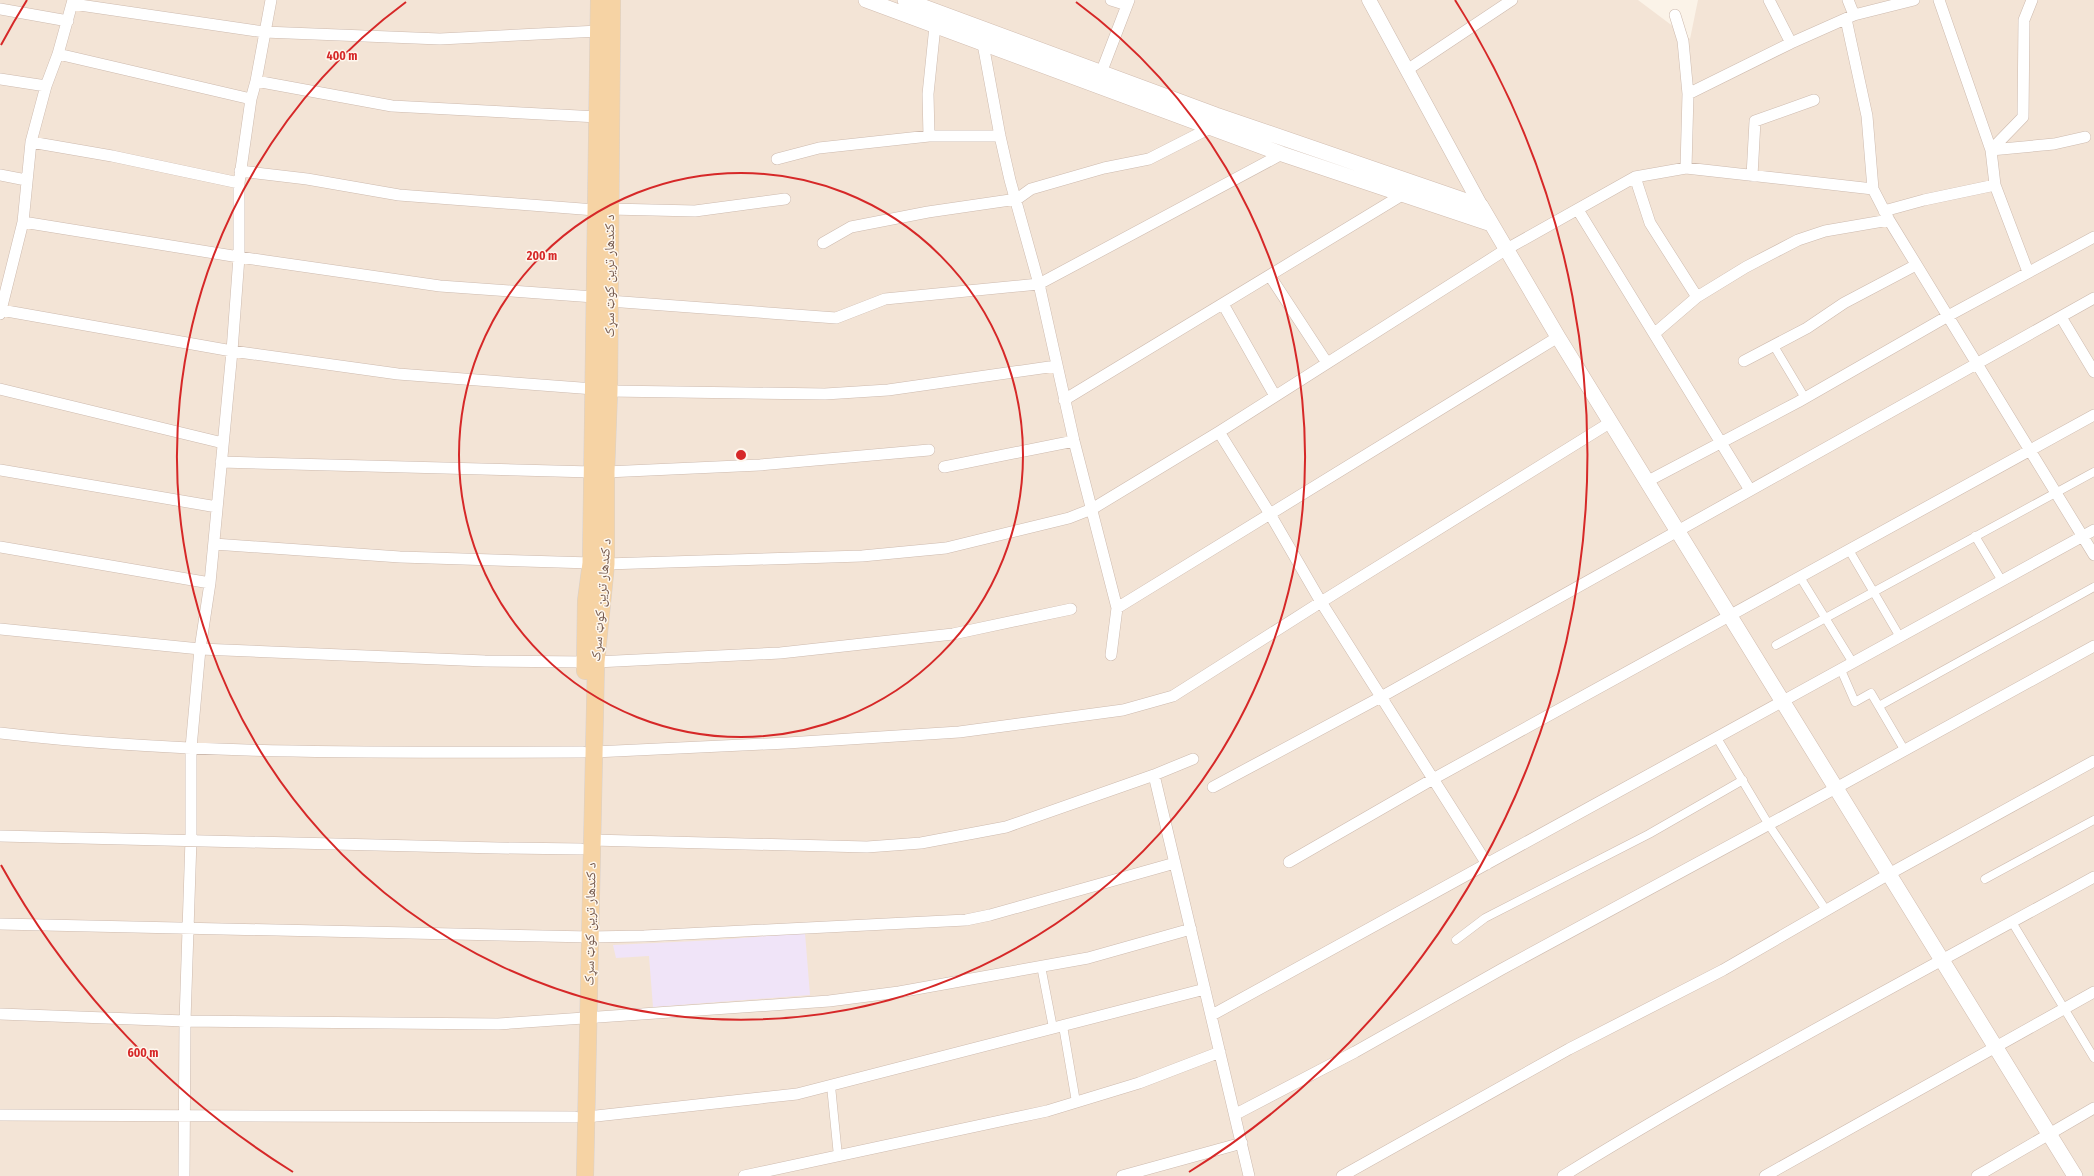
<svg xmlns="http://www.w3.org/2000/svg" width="2094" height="1176" viewBox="0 0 2094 1176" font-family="'Fira Sans Condensed','Noto Naskh Arabic',sans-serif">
<rect width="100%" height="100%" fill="#fbf3e8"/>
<!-- residential -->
<path fill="#f3e4d6" d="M0,0H1638L1690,39L1698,0H2094V1176H0Z"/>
<!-- education -->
<path fill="#f0e4f8" d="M805,933L810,995L653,1007L649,956L616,958L613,945L716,940Z"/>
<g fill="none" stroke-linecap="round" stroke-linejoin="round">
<defs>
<path id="pedestrian" d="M1774,346L1805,398
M1975,536L2002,581
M1849,550L1900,637
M1800,577L1853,663
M1776,645L2094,472
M1841,670L1855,702L1871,693L1905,751
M1879,706L2094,587
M1717,738L1769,825L1826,910
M1985,879L2094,820
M2012,922L2094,1058
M1456,940L1485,918L1649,834L1743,780
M1041,966L1053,1028
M1063,1026L1076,1102
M831,1086L838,1156"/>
<path id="minor" d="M1111,0L1127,5
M1769,0L1791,43
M1848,0L1854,15
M1939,0L1991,150L2054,144L2085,137
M73,4L264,32L440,39L599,31
M0,9L68,21
M1675,15L1683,41L1688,94L1686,168
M1846,19L1867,116L1873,189L1889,220L2094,555
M983,44L1000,136L1010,180L1039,284L1074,441L1117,608L1111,655
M58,54L251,99
M1407,70L1512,0
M1101,73L1129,0
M0,79L46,86
M256,81L392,106L598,117
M1688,94L1791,43L1854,15L1914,0
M929,136L928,94L935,26
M31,142L112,156L239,183
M777,159L819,148L929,136H1000
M240,171L307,179L399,195L595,210
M0,175L26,180
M1752,176L1755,121L1814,100
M1635,177L1650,223L1697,297
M610,209L695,211L785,199
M1578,210L1750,490
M1884,211L1924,200L1995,185
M23,222L239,257L440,286L594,297
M823,243L851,227L928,212L1017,199L1031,189L1104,168L1149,159L1210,128
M2028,272L1995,185L1991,150L2023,117L2024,20L2032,0
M1270,276L1327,363
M609,301L836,318L885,299L1039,284L1282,154
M1223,304L1275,396
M1,310L232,351L398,374L594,389
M0,314L23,222L31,142L46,86L58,54L73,0
M2061,317L2094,372
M1655,333L1697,297L1746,267L1798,240L1825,231L1889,220
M1744,361L1807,328L1844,303L1916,265
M0,389L223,443
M609,391L825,394L888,390L1056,366
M1064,400L1402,195
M1219,432L1270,514L1321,602L1487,864
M221,462L592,472
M944,467L1074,441
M0,470L217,507
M606,472L760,465L929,450
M1648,481L1798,402L1948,316L2094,237
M214,544L400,557L591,563
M0,547L210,583
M606,564L862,556L946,548L1069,518L1092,509L1219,432L1505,250L1635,177L1686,168L1873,189
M1117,608L1558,337
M0,629L200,649L485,661L585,662
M596,662L780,653L953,634L1071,609
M0,733C193,756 389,752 583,752
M594,752L787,743L959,732L1123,710L1173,696L1321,602L1611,422
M1154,775L1249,1176
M1213,787L1381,697L2094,298
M0,836L498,848L581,849
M592,840L867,847L921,843L1006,827L1154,775L1193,759
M1289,862L1433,779L2094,415
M0,924L590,937L644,936L966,920L990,915L1175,863
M0,1014L185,1021L498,1024L829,1001L899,992L1088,958L1191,929
M1212,1015L2094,530
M1236,1114L1355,1052L1502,969L1836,788L2094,646
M0,1115L575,1117
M587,1117L797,1094L1205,989
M184,1176L185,1021L191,839V748L200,649L210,583L232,351L239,257V183L251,99L256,81L271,0
M744,1176L1047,1111L1139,1083L1220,1052
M1122,1176L1242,1143
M1342,1176L1569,1049L1723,970L1889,874L2094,761
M1563,1176C1736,1069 1916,975 2094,877
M1765,1176L2094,992
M1977,1176L2094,1108"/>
<path id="tertiary" d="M1369,0L1481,206"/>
<path id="secondary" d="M866,0L1282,154L1491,224
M905,0L1216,115L1481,206L1558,337L2075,1176"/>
<path id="primary" d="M585,671L586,601L591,563L599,0
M585,1176L596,662L606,564V472L609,391L612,0"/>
</defs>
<!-- pedestrian casing -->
<use href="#pedestrian" stroke="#cdbaae" stroke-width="9"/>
<!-- minor casing -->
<use href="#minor" stroke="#cdbaae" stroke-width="12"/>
<!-- tertiary casing -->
<use href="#tertiary" stroke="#cdbaae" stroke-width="15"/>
<!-- secondary casing -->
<use href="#secondary" stroke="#d1bcaf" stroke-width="16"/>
<!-- primary casing -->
<use href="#primary" stroke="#d8d1cd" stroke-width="18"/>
<!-- pedestrian -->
<use href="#pedestrian" stroke="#fff" stroke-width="8"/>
<!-- minor -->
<use href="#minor" stroke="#fff" stroke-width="11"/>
<!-- tertiary -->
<use href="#tertiary" stroke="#fff" stroke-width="14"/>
<!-- secondary -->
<use href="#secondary" stroke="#fff" stroke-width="15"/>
<!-- primary -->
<use href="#primary" stroke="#f6d3a4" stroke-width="17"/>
</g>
<!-- distance rings -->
<g fill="none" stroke="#d62828" stroke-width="2">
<circle cx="741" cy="455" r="282"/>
<path d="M1076 2A564 564 0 1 1 406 2"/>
<path d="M293 1172A846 846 0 0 1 1 865M1 45A846 846 0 0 1 27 0M1455 0A846 846 0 0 1 1189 1172"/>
</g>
<g text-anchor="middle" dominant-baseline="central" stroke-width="3" stroke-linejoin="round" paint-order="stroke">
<!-- street labels -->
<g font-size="14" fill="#74594d" stroke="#fef7ee">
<text transform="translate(609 276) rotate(-90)">د کندهار ترين کوټ سړک</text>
<text transform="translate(601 600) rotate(-85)">د کندهار ترين کوټ سړک</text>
<text transform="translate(590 924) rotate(-89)">د کندهار ترين کوټ سړک</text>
</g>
</g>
<circle cx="741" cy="455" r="6" fill="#d62828" stroke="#fef7ee" stroke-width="2"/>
<g font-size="12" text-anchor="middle" font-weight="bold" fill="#d62828" stroke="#fef7ee" stroke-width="3" stroke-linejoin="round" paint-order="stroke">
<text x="342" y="60">400 m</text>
<text x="542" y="260">200 m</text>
<text x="143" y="1057">600 m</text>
</g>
</svg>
